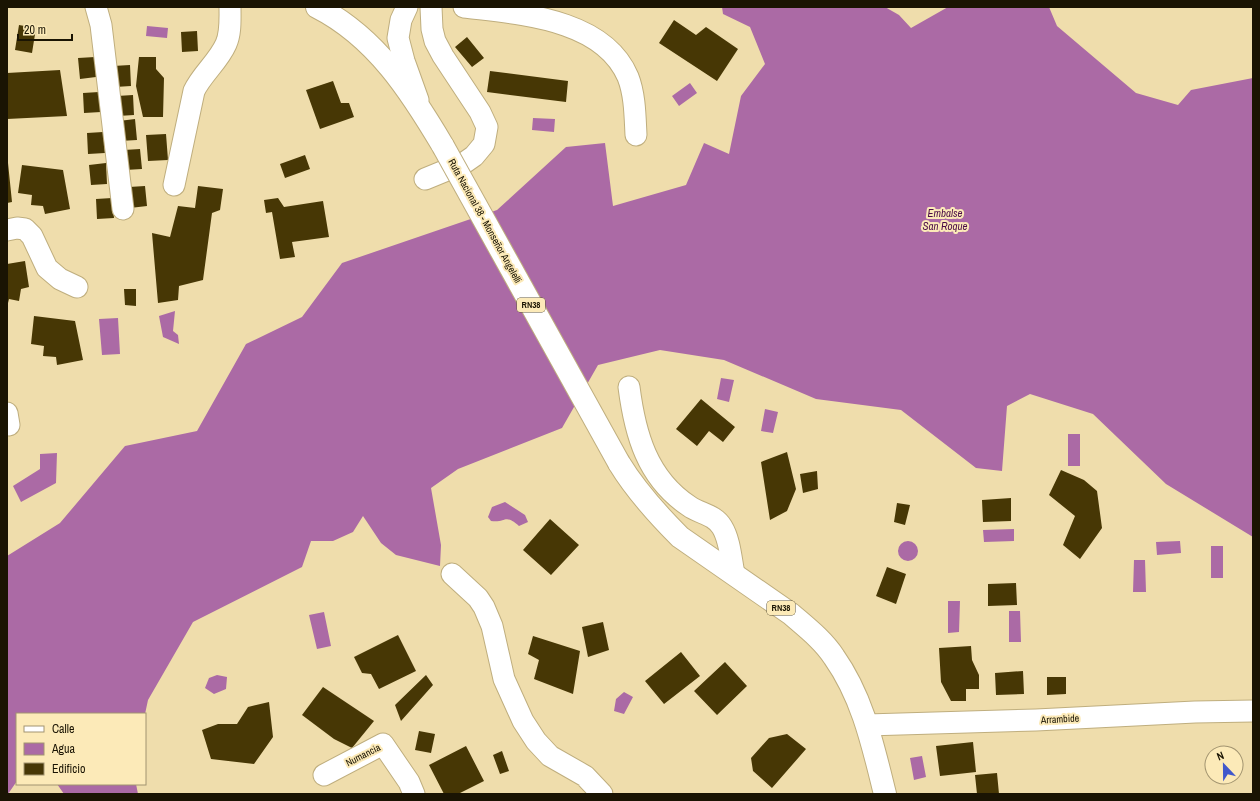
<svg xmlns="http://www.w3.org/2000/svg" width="1260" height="801" viewBox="0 0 1260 801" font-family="'Archivo Narrow',sans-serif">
<rect width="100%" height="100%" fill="#efddac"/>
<!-- water -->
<path fill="#ab6aa5" d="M722,7H885L899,15L911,28L948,7H1049L1057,26L1136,93L1178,105L1191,90L1253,78V537L1166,484L1093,414L1030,394L1007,406L1002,471L976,468L901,410L816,399L724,360L660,350L598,365L562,428L458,469L431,488L441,545L440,566L396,555L381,543L363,516L353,532L333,541H311L302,567L193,622L148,700L145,714H17V781L8,794H7V556L60,523L125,446L197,431L246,344L302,317L342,263L497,210L566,147L605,143L613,206L686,185L704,143L729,154L741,96L765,64L750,27L723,14Z
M147,26L168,28L167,38L146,36Z
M690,83L697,93L679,106L672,96Z
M533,118L555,119L554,132L532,130Z
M175,311L173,331L178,335L179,344L163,337L159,316Z
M118,318L120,354L102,355L99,319Z
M721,378L734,380L729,402L717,399Z
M765,409L778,412L773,433L761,431Z
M1068,434H1080V466H1068Z
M57,453L56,483L21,502L13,486L40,469V454Z
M505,502L525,515L528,522L519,526C504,513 507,523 491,521L488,517L492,507Z
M1014,529V541L984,542L983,530Z
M1180,541L1181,553L1157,555L1156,542Z
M898 551a10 10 0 1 1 20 0a10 10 0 1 1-20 0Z
M1211,546H1223V578H1211Z
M1134,560H1145L1146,592H1133Z
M948,601H960L959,632L948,633Z
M1009,611H1020L1021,642H1009Z
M324,612L331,646L317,649L309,615Z
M217,675L227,677L226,689L214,694L205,688L209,678Z
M624,692L633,697L624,714L614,711L616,699Z
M922,756L926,777L914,780L910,758Z
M57,784H136L138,794H64Z"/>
<!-- building -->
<path fill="#473705" d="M674,20L696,35L706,27L738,49L717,81L659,43Z
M19,25L36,28L32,53L15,50Z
M197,31L198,51L182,52L181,32Z
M467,37L484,58L472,67L455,47Z
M95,57L96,77L80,79L78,58Z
M139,57H156V69L164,78L163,117H143L136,86Z
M130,65L131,86L115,87L113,66Z
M60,70L67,116L7,119V73Z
M490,71L568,81L566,102L487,92Z
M333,81L341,103H349L354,117L320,129L306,90Z
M99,92L101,112L84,113L83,93Z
M133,95L134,115L118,116L117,96Z
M135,119L137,140L120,141L119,121Z
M103,132L105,153L88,154L87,133Z
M166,134L168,160L148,161L146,135Z
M140,149L142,169L125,170L124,150Z
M305,155L310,169L285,178L280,164Z
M7,163H8L12,202L7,203Z
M106,163L107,184L91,185L89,165Z
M22,165L63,170L70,209L45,214L43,206L31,205L32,195L18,193Z
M145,186L147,206L130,208L129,187Z
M198,186L223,189L220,210L212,213L203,280L179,286L178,300L158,303L152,233L170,237L178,206L195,208Z
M112,198L114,218L97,219L96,199Z
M278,198L284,207L323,201L329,237L292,242L295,257L280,259L272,212L266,213L264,200Z
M25,261L29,287L21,289L19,301L9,299L7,307V264Z
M124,289H136V306L125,305Z
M34,316L75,321L83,360L57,365L56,357L43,356L44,346L31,344Z
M701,399L735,427L723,442L709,431L697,446L676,429Z
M787,452L796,489L787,511L770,520L761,462Z
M1061,470L1084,480L1097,491L1102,528L1080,559L1063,545L1075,516L1049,495Z
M817,471L818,489L803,493L800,474Z
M1011,498V521L983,522L982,500Z
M897,503L910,505L905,525L894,522Z
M550,519L579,545L551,575L523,550Z
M887,567L906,574L896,604L876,596Z
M1016,583L1017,605L988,606V584Z
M603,622L609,650L588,657L582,627Z
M398,635L416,671L379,689L371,674L362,673L354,657Z
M533,636L580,651L573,694L534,679L539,660L528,654Z
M971,646L972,660L979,675V689H966V701H951L941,682L939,648Z
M681,652L700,676L664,704L645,681Z
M725,662L747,686L717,715L694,691Z
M1023,671L1024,694L996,695L995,673Z
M426,675L433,685L401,721L395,705Z
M1047,677H1066V694L1047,695Z
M323,687L374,721L352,748L334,739L302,715Z
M269,702L273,737L254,764L211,759L202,730L218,724H237L248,707Z
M419,731L435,734L431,753L415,750Z
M787,734L806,749L772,788L753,771L751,758L769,738Z
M973,742L976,772L940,776L936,746Z
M466,746L484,781L458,794H444L429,765Z
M502,751L509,771L500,774L493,755Z
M997,773L999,794H977L975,775Z"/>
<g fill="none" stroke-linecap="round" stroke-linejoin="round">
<defs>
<path id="minor" d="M96,7L101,25L123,209
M407,7L401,20L398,38L404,61L418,100
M464,7C519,14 603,18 628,77C635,95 635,116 636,135
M425,179L464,163L474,156L484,144L487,127L480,112L443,56L435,41L432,29L431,7
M174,185L194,91C202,74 218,62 226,44C231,33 230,19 230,7
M7,230L17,228L25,229L32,236L47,268L60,279L77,287
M629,387C635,434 647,478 689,506C700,514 714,514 722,527C730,540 731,559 734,574
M7,413L9,425
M452,574L478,598L484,607L492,626L504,679L523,721L536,741L550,756L585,776L602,794
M867,725L1036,720L1195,712L1253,711
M324,775L383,744L409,782L414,794"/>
<path id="major" d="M317,7C376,37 411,92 443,146
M619,463C636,491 657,514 680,537L791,614C806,627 823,640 834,657C863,698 873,746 885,794"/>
</defs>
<!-- minor casing -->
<use href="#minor" stroke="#bfae7e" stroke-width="23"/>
<!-- major casing -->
<use href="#major" stroke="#bfae7e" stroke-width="24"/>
<!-- minor -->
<use href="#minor" stroke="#fff" stroke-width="21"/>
<!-- major -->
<use href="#major" stroke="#fff" stroke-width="22"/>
<defs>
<path id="major-bridge" d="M443,146L619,463"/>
</defs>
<!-- major-bridge casing -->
<use href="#major-bridge" stroke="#bfae7e" stroke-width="24" stroke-linecap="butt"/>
<!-- major-bridge -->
<use href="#major-bridge" stroke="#fff" stroke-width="22"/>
</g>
<g text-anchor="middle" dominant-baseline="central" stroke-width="4" stroke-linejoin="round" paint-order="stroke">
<!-- shield labels -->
<g fill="#fceab8" stroke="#5e5439" stroke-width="1">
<rect x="517" y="298" width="28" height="14" rx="3"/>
<rect x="767" y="601" width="28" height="14" rx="3"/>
</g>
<g font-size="9" font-weight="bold" fill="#1a1403">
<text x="531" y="305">RN38</text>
<text x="781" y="608">RN38</text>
</g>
<!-- street labels -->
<g font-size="10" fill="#1a1403" stroke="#fceab8">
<text transform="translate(485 221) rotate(61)">Ruta Nacional 38 - Monseñor Angelelli</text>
<text transform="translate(1060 719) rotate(-3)">Arrambide</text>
<text transform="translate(363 755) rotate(-27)">Numancia</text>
</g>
<!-- water labels -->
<g font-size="11" font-style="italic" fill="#4b0d48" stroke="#fceab8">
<text x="945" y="213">Embalse<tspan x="945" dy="13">San Roque</tspan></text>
</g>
</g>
<!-- border -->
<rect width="1260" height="801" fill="none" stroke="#1a1403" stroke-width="16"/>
<!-- legend -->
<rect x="16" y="713" width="130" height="72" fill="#fceab8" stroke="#a29470"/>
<rect x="24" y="726" width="20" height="6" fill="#ffffff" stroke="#a29470"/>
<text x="52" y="733" font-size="12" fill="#1a1403">Calle</text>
<rect x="24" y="743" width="20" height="12" fill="#ab6aa5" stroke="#a29470"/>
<text x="52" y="753" font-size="12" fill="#1a1403">Agua</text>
<rect x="24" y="763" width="20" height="12" fill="#473705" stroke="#a29470"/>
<text x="52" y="773" font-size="12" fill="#1a1403">Edificio</text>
<!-- north arrow -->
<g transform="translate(1224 765) rotate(338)"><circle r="19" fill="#fceab8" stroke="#a29470"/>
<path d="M0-3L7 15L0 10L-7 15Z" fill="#4158cb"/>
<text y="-6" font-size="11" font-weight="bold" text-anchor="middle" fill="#1a1403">N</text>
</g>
<!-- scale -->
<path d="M18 34v6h54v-6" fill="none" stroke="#1a1403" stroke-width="2"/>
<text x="24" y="34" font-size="12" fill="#1a1403" stroke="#fceab8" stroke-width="3" paint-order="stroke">20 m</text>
</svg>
